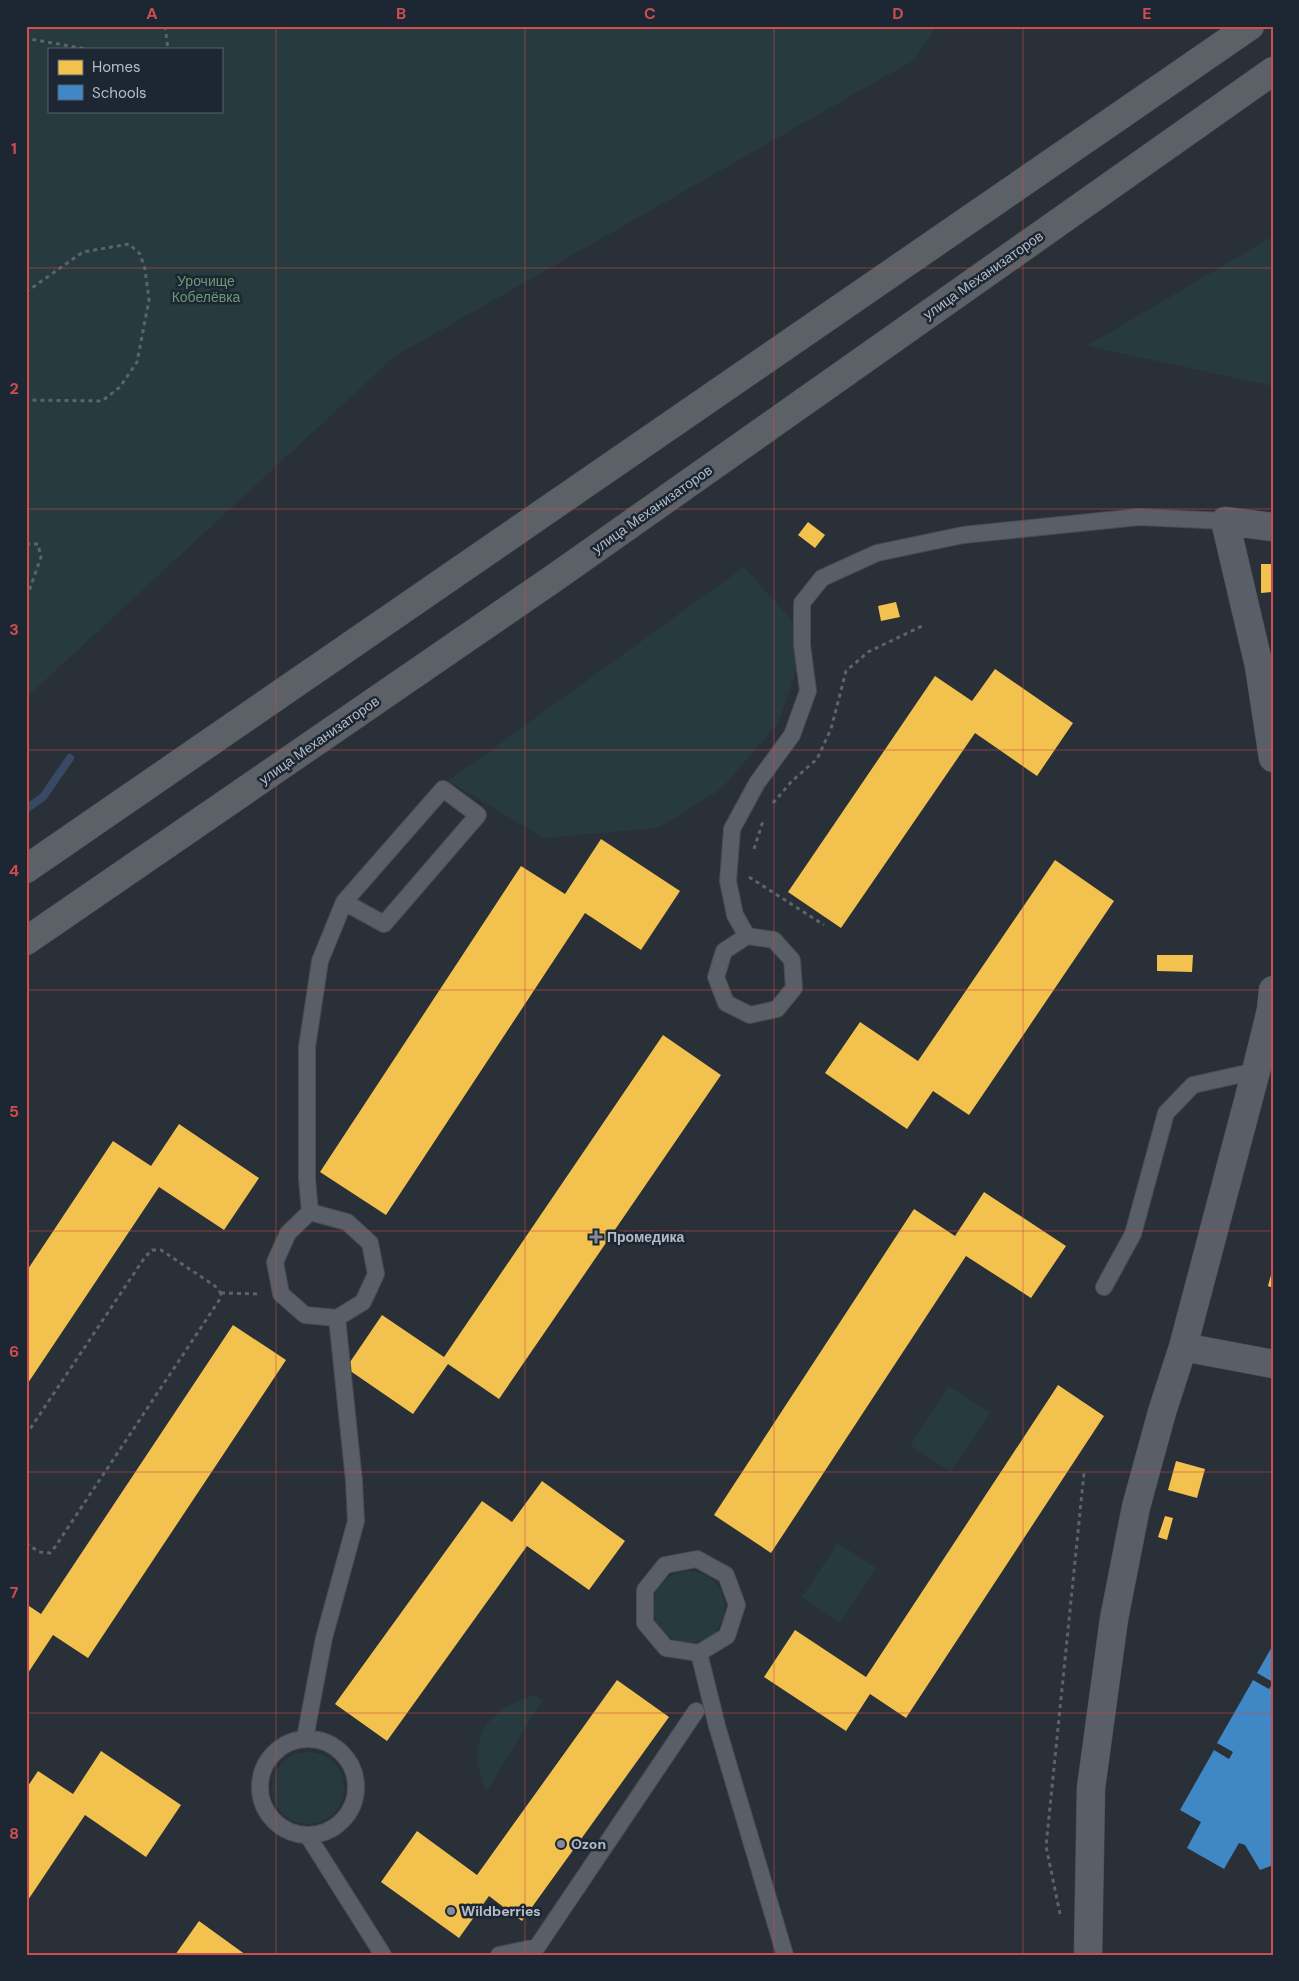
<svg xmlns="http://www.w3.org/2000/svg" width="1299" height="1981" viewBox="0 0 1299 1981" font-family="'DM Sans',sans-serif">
<rect width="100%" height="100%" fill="#2a3038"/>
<!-- green -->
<path fill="#273a3e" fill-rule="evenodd" d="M26,26H937L914,60L394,357L26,698ZM49,49H221V111H49Z
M1273,236V386L1087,346Z
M744,567L796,625L798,666L778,724L721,789L658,828L544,838L448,781Z
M949,1386L990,1413L951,1472L910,1445Z
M838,1543L876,1568L840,1622L802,1597Z
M653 1607a36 36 0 1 1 72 0a36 36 0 1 1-72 0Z
M535,1695L542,1701L486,1792C465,1741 484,1710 535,1695Z
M272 1788a36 36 0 1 1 72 0a36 36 0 1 1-72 0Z"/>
<!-- homes -->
<path fill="#f2c14e" d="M808,522L825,535L815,548L798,535Z
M1261,564H1273V592L1261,593Z
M896,602L900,617L881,621L878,606Z
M995,669L1073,723L1037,776L975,733L841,928L788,892L935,676L972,701Z
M601,839L680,891L641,950L585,913L386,1215L320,1172L521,866L565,894Z
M1055,860L1114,901L969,1115L933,1091L907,1129L825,1073L860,1022L918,1061Z
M1157,955H1193L1192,972L1157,971Z
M663,1035L721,1075L499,1399L448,1364L413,1414L346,1368L382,1315L444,1357Z
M179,1124L259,1178L224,1230L159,1187L26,1386V1272L113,1141L151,1166Z
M984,1192L1066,1246L1031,1298L966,1256L771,1553L714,1515L914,1209L955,1236Z
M1272,1271H1273V1288L1268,1286Z
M233,1325L286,1360L88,1658L53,1635L26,1676V1604L41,1614Z
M1058,1385L1104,1416L906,1718L870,1694L846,1731L764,1677L795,1630L866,1677Z
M1176,1461L1205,1469L1197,1498L1168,1490Z
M542,1481L625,1541L589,1590L527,1546L387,1741L335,1704L482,1501L512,1522Z
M1165,1516L1173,1518L1167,1540L1158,1537Z
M617,1680L669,1717L522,1921L489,1896L459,1938L381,1882L417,1831L477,1875Z
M101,1751L181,1805L146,1857L85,1815L26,1903V1789L38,1771L73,1794Z
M199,1921L246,1955H175Z"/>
<!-- schools -->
<path fill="#3f88c5" d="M1273,1645V1682L1257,1673Z
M1253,1680L1269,1689L1273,1683V1865L1260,1870L1245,1845L1239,1843L1224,1869L1187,1848L1201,1822L1180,1810L1214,1750L1229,1759L1233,1752L1217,1743Z"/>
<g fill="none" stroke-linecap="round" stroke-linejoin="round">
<!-- stream -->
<path stroke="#384963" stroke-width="8" d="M26,809L43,797L70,758"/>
<defs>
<path id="service" d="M747,936L735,915L728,881L732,829L757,783L792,735L808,691L802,645V603L822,578L877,553L963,535L1139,517L1225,521
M747,936L774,940L792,960L794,988L777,1009L750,1015L726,1003L716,977L724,951Z
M310,1212L307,1179V1047L320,961L344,902L384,924L478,815L443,789L344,902
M310,1212L347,1222L370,1243L376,1274L363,1302L337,1318L305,1315L281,1294L275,1262L288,1233Z
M1104,1287L1133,1234L1166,1113L1193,1085L1256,1071
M697,1559L726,1575L737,1605L727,1636L699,1653L666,1648L645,1623V1590L665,1565Z
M699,1653L717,1726L785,1955
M305,1738L324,1638L356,1521L354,1481L337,1318
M260 1787a48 48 0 1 1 96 0a48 48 0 1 1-96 0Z
M308,1836L383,1955
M499,1955L537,1947L696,1711"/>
<path id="minor" d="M1273,527L1225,521L1259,666L1273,758
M1183,1347L1273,1364
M1088,1955L1091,1788L1114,1619L1136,1507L1162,1412L1183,1347L1256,1071L1271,1010L1273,990"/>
<path id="primary" d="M26,869L1250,26
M26,941L557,576L1273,71"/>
</defs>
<!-- service casing -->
<use href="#service" stroke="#484c53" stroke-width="18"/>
<!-- minor casing -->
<use href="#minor" stroke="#484c53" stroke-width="29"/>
<!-- primary casing -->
<use href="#primary" stroke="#484c55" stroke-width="29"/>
<!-- path -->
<path stroke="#5d636a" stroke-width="3" stroke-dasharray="4 4" stroke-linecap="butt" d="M165,26L168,49
M26,35L30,39L86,49
M26,292L83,252L129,244L140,254L145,269L149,300L137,362L120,387L102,401L26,400
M26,544H38L41,557L26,600
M773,803L792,781L817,759L831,729L846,671L868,652L924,625
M754,849L763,821
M749,877L824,925
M221,1293L260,1294
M26,1435L145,1257L152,1250H161L215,1286L221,1293
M26,1543L39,1552L50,1553L55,1547L220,1299L221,1293
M1060,1914L1046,1846L1084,1473"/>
<!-- service -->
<use href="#service" stroke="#5a5e66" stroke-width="16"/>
<!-- minor -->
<use href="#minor" stroke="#5a5e66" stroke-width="28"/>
<!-- primary -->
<use href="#primary" stroke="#5c6168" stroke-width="28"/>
</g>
<!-- grid -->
<path fill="none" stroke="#ce4d50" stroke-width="1" stroke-opacity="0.55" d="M276,26V1955M525,26V1955M774,26V1955M1023,26V1955M26,268H1273M26,509H1273M26,750H1273M26,990H1273M26,1231H1273M26,1472H1273M26,1713H1273"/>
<!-- markers -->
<g fill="#848b96" stroke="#1d2633" stroke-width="2">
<path d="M593.5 1229.5h5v5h5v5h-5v5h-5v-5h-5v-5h5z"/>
<circle cx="561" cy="1844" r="5"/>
<circle cx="451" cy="1911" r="5"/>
</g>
<g text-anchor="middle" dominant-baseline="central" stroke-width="5" stroke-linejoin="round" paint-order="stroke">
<!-- street labels -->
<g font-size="14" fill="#b4bcc9" stroke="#1d2633">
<text transform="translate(983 275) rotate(-35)">улица Механизаторов</text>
<text transform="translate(652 509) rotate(-35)">улица Механизаторов</text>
<text transform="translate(319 740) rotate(-35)">улица Механизаторов</text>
</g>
<!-- park labels -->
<g font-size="14" fill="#6b9a76" stroke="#1d2633">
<text x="206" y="281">Урочище<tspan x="206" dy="16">Кобелёвка</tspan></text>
</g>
<!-- poi labels -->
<g font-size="14" font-weight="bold" fill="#b4bcc9" stroke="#1d2633" text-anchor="start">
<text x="607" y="1237">Промедика</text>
<text x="571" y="1844">Ozon</text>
<text x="461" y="1911">Wildberries</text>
</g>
</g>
<!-- border -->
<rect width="1299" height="1981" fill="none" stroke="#1d2633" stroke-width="55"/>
<!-- legend -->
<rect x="48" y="48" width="175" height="65" fill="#1d2633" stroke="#59626f"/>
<rect x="58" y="60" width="25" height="15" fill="#f2c14e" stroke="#59626f"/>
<text x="92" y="72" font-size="15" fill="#b4bcc9">Homes</text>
<rect x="58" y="85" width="25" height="15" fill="#3f88c5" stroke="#59626f"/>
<text x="92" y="98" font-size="15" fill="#b4bcc9">Schools</text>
<rect x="28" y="28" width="1244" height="1926" fill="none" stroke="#ce4d50" stroke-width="2"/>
<g font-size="16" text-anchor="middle" font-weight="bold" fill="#ce4d50">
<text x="152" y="19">A</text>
<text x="401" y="19">B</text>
<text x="650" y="19">C</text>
<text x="898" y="19">D</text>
<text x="1147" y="19">E</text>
<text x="14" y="154">1</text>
<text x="14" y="394">2</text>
<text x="14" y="635">3</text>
<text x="14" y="876">4</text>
<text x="14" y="1117">5</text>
<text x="14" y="1357">6</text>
<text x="14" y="1598">7</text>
<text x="14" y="1839">8</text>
</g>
</svg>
